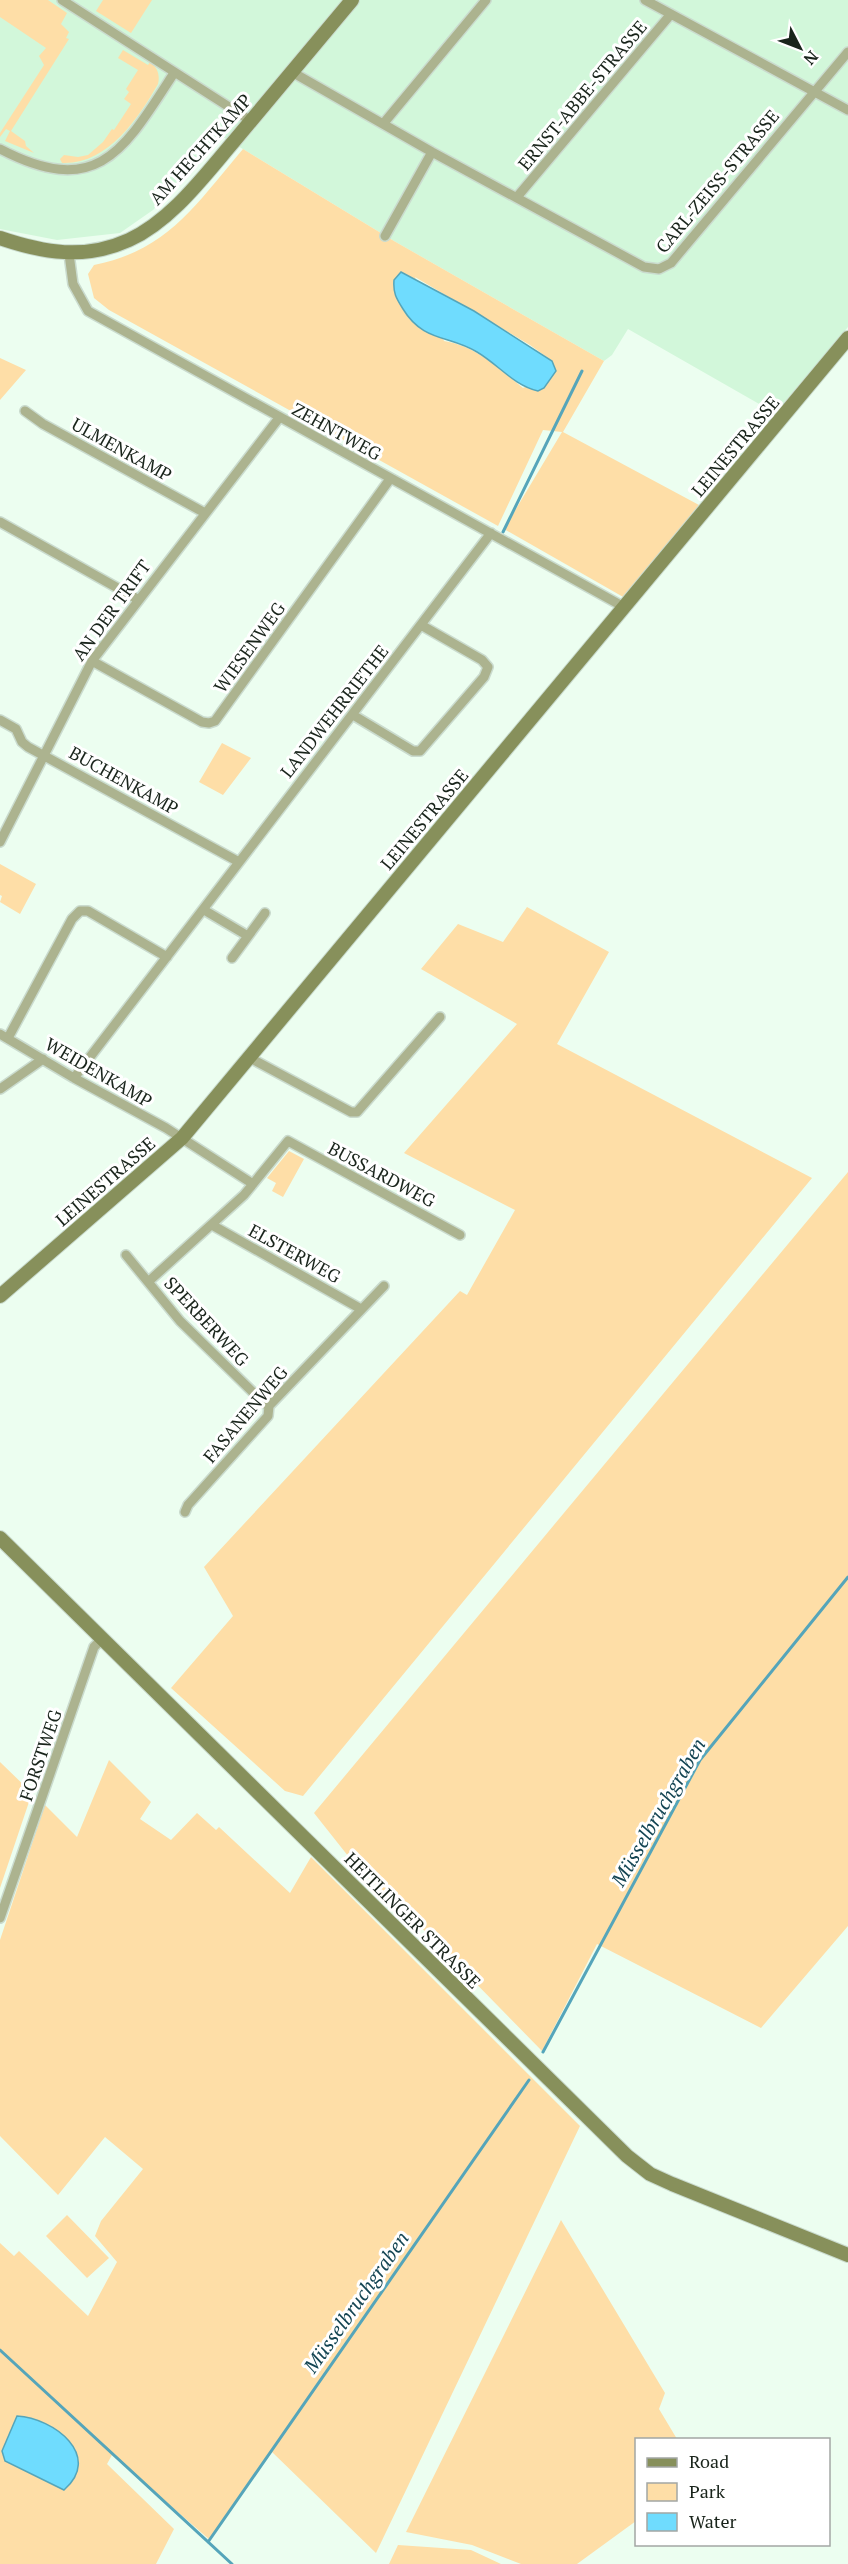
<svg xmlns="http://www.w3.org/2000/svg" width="848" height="2564" viewBox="0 0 848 2564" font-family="'PT Serif',serif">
<rect width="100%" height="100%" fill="#ecfef0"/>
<!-- built -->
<path fill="#d2f7da" d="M0,0H848V327L775,413L628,329L612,355L604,361L394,241L223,137L153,210L120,233L57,240L0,229Z"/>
<!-- green -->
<path fill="#fedea7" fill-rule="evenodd" d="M0,0H48L67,13L61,24L69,32L66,38L69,39L11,131L25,141L26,146L34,153L5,141L10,131L6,129L0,137V133L44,65L39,56L46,48L0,17Z
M103,0H152L131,33L96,11Z
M123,50L148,65L150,62C158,68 160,75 158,84C138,119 107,165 62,163L60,159L64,155L78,157L88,155L103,142L112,129L114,130L131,104L124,99L129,92L126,89L138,70L118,58Z
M243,149L394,241L604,361L563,432L699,505L625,598L504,529L562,432L543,430L498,526L109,310L94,298L88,274L94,265C169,250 196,204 243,149ZM415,277L530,345L552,361L555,371L523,388C499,368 476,346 444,341Z
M0,358L26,370L0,400Z
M222,743L251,758L223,795L199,782Z
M0,864L36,884L20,914L0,902L2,896L0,895Z
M527,907L609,952L557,1044L812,1178L303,1796L285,1791L171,1688L233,1616L204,1567L460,1291L467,1295L515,1210L404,1153L517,1024L421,969L458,924L503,942Z
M289,1151L304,1159L283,1197L272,1191L276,1183L267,1178Z
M848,1172V1926L761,2028L597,1944L542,2051L409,1915L356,1866L314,1813Z
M109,1760L151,1802L140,1819L171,1840L197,1813L216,1830L219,1827L290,1893L311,1857L580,2126L376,2553L272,2452L210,2540L112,2455L107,2464L174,2529L156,2564H0V2243L14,2256L19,2251L88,2316L117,2262L95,2236L101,2221L143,2169L105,2137L58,2195L0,2136V1940L45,1805L77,1837Z
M0,1762L32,1793L0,1888Z
M67,2215L109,2258L87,2278L46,2236Z
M561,2220L665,2393L659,2409L677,2439L636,2440V2521L577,2564H521L472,2545L406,2532Z
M398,2545L471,2550L501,2564H389Z"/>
<!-- water -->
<path fill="#6fdcfe" stroke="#55a5ba" stroke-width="1.5" d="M401,272L474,311L552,361L556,371L544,388L538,391C513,385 499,365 477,352C449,335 423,342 403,309C396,298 393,293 394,280Z
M17,2416C54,2418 103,2456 64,2490L5,2461L2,2451Z"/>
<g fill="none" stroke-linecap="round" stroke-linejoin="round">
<!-- stream -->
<path stroke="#55a5ba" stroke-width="3" d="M503,532L582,371
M543,2052L700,1760L848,1577
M0,2350L232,2564
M208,2542L529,2080"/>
<defs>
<path id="street" d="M62,0L251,121
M645,0L848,110
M292,72L432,152L644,267L659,269L671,263L848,52
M383,124L486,0
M0,149C98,200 124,150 174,73
M517,197L671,14
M385,236L432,152
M69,254L73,284L88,311L624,607
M25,411L43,424L205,513
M0,522L139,600
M92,661L202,722L209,723L215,721L390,479
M353,715L413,751H420L484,677L488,667L482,660L421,625
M0,720L16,729L22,742L28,747L239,862
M0,842L92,661L279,418
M204,910L248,936
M232,958L265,913
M0,1034L74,1078L166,1128L253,1184
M8,1038L72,919L80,911H88L167,957
M250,1058L351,1112H357L440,1017
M74,1078L491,533
M0,1089L43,1059
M212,1225L361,1309
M126,1255L180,1321L265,1404L269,1406
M148,1282L244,1195L288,1141L460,1235
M185,1512L188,1505L268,1416L269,1406L384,1286
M0,1918L94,1647L102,1639"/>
<path id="secondary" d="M0,238C44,253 85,260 129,240C172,220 204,176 235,140C274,94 313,47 352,0
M0,1296L182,1138L848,338
M0,1538L627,2156L650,2174L672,2184L848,2255"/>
</defs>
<!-- street casing -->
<use href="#street" stroke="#cadbce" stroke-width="12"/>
<!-- secondary casing -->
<use href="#secondary" stroke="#cadbce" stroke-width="16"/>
<!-- street -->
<use href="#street" stroke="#acb38f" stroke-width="9"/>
<!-- secondary -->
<use href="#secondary" stroke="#87905b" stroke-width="14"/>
</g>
<g text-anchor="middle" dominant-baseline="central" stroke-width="6" stroke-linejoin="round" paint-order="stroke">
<!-- street labels -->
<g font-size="18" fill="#19241b" stroke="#fff">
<text transform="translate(582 95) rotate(-50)">ERNST-ABBE-STRASSE</text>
<text transform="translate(200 149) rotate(-48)">AM HECHTKAMP</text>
<text transform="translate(717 181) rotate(-50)">CARL-ZEISS-STRASSE</text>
<text transform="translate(337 431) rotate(29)">ZEHNTWEG</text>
<text transform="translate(735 446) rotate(-50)">LEINESTRASSE</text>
<text transform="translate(122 449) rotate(29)">ULMENKAMP</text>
<text transform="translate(111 610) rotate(-54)">AN DER TRIFT</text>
<text transform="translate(249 647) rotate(-54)">WIESENWEG</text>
<text transform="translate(334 711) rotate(-52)">LANDWEHRRIETHE</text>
<text transform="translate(124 780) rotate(29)">BUCHENKAMP</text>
<text transform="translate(424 819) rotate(-50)">LEINESTRASSE</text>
<text transform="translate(99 1072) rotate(30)">WEIDENKAMP</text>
<text transform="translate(382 1174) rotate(28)">BUSSARDWEG</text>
<text transform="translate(105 1181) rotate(-41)">LEINESTRASSE</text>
<text transform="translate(295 1253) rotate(29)">ELSTERWEG</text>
<text transform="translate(207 1321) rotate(47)">SPERBERWEG</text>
<text transform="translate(245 1414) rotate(-50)">FASANENWEG</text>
<text transform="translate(40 1755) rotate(-71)">FORSTWEG</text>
<text transform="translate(413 1920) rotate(45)">HEITLINGER STRASSE</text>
</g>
<!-- water labels -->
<g font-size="20" font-style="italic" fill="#144553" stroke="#fff">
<text transform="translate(658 1812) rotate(-60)">Müsselbruchgraben</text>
<text transform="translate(356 2302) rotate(-55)">Müsselbruchgraben</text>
</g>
</g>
<!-- legend -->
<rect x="635" y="2438" width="195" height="108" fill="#ffffff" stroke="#a3a7a4" stroke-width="1.5"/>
<rect x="647" y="2458" width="30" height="9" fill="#87905b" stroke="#a3a7a4" stroke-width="1.5"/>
<text x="689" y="2468" font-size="18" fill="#19241b">Road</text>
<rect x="647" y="2483" width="30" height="18" fill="#fedea7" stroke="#a3a7a4" stroke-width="1.5"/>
<text x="689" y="2498" font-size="18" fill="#19241b">Park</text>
<rect x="647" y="2513" width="30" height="18" fill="#6fdcfe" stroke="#a3a7a4" stroke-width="1.5"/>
<text x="689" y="2528" font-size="18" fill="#19241b">Water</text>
<!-- north arrow -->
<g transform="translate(800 48) rotate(132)" stroke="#ffffff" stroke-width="4.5" paint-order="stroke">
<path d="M0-4.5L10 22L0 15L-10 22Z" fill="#19241b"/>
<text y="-9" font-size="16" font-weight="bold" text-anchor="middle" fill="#19241b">N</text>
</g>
</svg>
